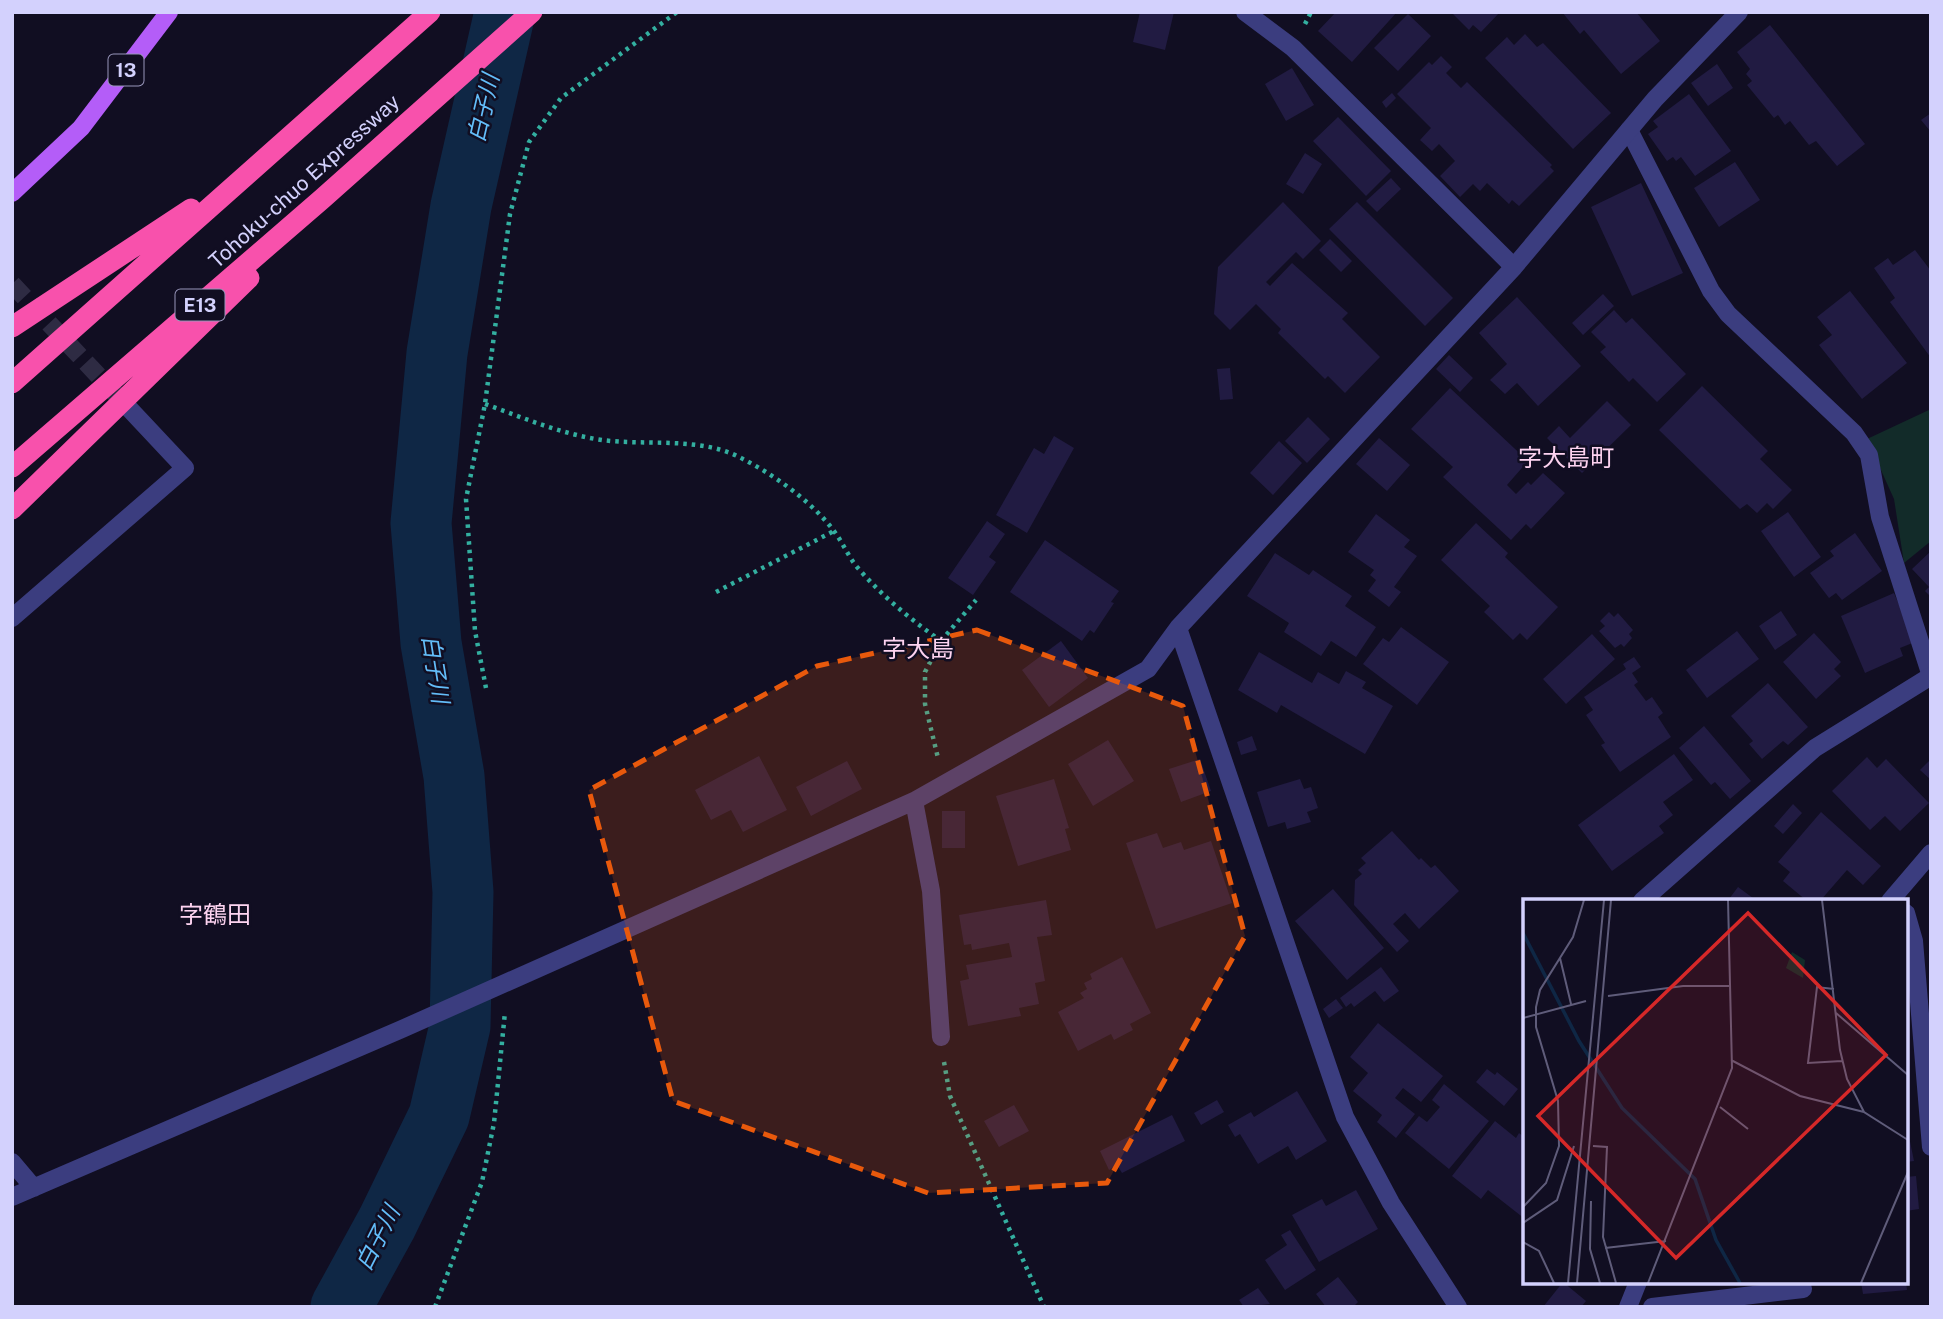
<svg xmlns="http://www.w3.org/2000/svg" width="1943" height="1319" viewBox="0 0 1943 1319" font-family="'Public Sans','Noto Sans JP',sans-serif">
<rect width="100%" height="100%" fill="#110e22"/>
<!-- green -->
<path fill="#122b29" d="M1931,409V541L1904,563L1894,499L1867,439Z"/>
<g fill="none" stroke-linecap="round" stroke-linejoin="round">
<!-- river -->
<path stroke="#0f2745" stroke-width="61" d="M341,1307L387,1223L439,1116L460,1026L463,892L454,776L431,643L421,523L437,353L461,206L505,12"/>
</g>
<!-- building -->
<path fill="#211b42" d="M1140,12H1174L1165,50L1133,42Z
M1336,12H1397L1352,62L1318,31Z
M1451,12H1500L1481,32L1473,25L1469,30Z
M1562,12H1636L1660,41L1621,74L1584,30L1580,34Z
M1408,14L1431,36L1398,71L1374,48Z
M1770,25L1865,144L1837,166L1816,141L1809,145L1790,121L1785,125L1778,115L1774,118L1747,85L1752,81L1746,74L1750,69L1737,52Z
M1525,34L1537,47L1543,43L1611,113L1573,149L1485,58L1507,37L1514,45Z
M1441,56L1452,67L1446,73L1461,88L1467,82L1552,165L1550,167L1554,171L1519,206L1512,200L1509,204L1487,183L1480,191L1473,184L1460,197L1440,176L1455,161L1439,144L1432,151L1420,140L1431,128L1397,94L1429,62L1432,65Z
M1717,64L1733,88L1708,106L1691,83Z
M1292,68L1314,105L1286,121L1265,84Z
M1392,93L1396,98L1386,108L1382,102Z
M1689,94L1731,151L1695,176L1681,157L1676,161L1673,157L1667,161L1648,134L1658,127L1653,121Z
M1931,113V132L1921,120Z
M1338,117L1391,171L1366,196L1313,141Z
M1305,153L1322,164L1303,194L1286,184Z
M1735,162L1760,200L1719,227L1694,188Z
M1391,178L1401,189L1377,212L1366,201Z
M1641,183L1683,273L1632,296L1591,207Z
M1283,202L1321,241L1303,259L1296,252L1266,282L1270,286L1292,263L1348,313L1342,319L1380,357L1345,393L1328,376L1325,379L1278,333L1281,329L1256,304L1230,330L1214,314L1218,267Z
M1357,202L1453,298L1425,326L1329,229Z
M1330,239L1352,261L1341,272L1319,250Z
M1915,250L1931,271V358L1890,302L1895,298L1874,268L1888,258L1893,265Z
M1850,291L1907,363L1862,399L1819,345L1832,335L1817,317Z
M1603,294L1614,306L1583,335L1572,323Z
M1517,297L1581,366L1538,406L1517,383L1505,394L1490,380L1507,364L1479,333Z
M1614,310L1626,323L1632,318L1686,374L1657,402L1633,378L1629,382L1600,352L1606,347L1591,332Z
M1449,355L1473,378L1460,392L1436,369Z
M1230,368L1233,399L1220,400L1217,369Z
M1702,386L1768,451L1760,459L1792,490L1773,509L1767,503L1757,513L1747,504L1740,509L1659,430Z
M1450,388L1528,461L1507,485L1516,494L1528,482L1531,485L1543,473L1565,493L1531,529L1526,524L1511,540L1443,477L1453,467L1411,429Z
M1607,401L1631,425L1582,473L1547,438L1559,426L1570,438Z
M1308,417L1330,439L1307,463L1285,441Z
M1054,436L1074,448L1027,533L996,515L1034,448L1044,454Z
M1379,438L1410,465L1387,491L1356,464Z
M1279,441L1302,463L1273,495L1250,473Z
M1788,512L1821,557L1794,577L1761,531Z
M1376,514L1410,540L1404,547L1417,556L1394,587L1401,592L1389,607L1368,591L1376,580L1370,575L1374,570L1348,552Z
M987,521L1005,534L989,557L996,562L973,595L948,578Z
M1476,523L1508,553L1505,557L1558,607L1527,640L1520,633L1513,640L1484,612L1490,606L1441,560Z
M1855,533L1882,571L1842,600L1836,593L1829,598L1810,573L1834,556L1830,551Z
M1045,540L1119,591L1111,602L1114,603L1094,633L1090,630L1082,641L1010,592Z
M1931,551V597L1925,591L1929,587L1912,569Z
M1275,553L1309,575L1313,570L1352,596L1345,606L1376,627L1356,657L1331,641L1321,656L1284,632L1289,623L1247,596Z
M1894,593L1915,642L1900,648L1903,656L1865,673L1841,616Z
M1781,611L1797,635L1775,650L1759,626Z
M1609,612L1614,617L1618,613L1633,630L1629,634L1632,638L1624,647L1621,644L1615,648L1599,631L1605,626L1600,621Z
M1401,627L1449,662L1417,705L1363,664L1383,638L1389,642Z
M1737,631L1759,659L1707,698L1686,670Z
M1814,633L1841,662L1834,669L1841,676L1816,699L1783,662Z
M1592,634L1615,659L1566,704L1543,679Z
M1061,641L1088,678L1049,707L1022,670Z
M1259,652L1312,683L1318,672L1339,684L1346,671L1366,682L1362,688L1393,706L1365,754L1281,705L1277,713L1238,690Z
M1634,657L1641,667L1632,673L1638,682L1634,685L1646,701L1652,697L1663,713L1658,717L1671,737L1620,772L1601,745L1605,743L1586,715L1593,710L1584,697L1626,669L1623,664Z
M1768,683L1808,727L1788,745L1783,741L1762,759L1749,744L1753,741L1731,716Z
M1704,726L1751,781L1730,799L1715,782L1711,785L1679,748Z
M1252,736L1257,750L1241,755L1237,742Z
M1108,740L1134,781L1093,806L1068,764Z
M1674,754L1693,780L1663,802L1673,815L1659,826L1664,833L1612,871L1578,825Z
M759,756L787,810L743,832L731,810L711,820L695,790Z
M1867,757L1877,768L1886,759L1929,803L1900,831L1885,816L1870,830L1832,791Z
M1200,759L1211,791L1181,802L1169,769Z
M1931,759V780L1920,770Z
M847,761L862,789L811,816L796,787Z
M1054,779L1069,828L1065,829L1071,850L1018,866L996,796Z
M1300,779L1304,789L1311,787L1318,808L1307,812L1311,822L1287,829L1285,822L1268,827L1257,792Z
M1793,804L1802,813L1783,834L1774,826Z
M942,811H965V848H942Z
M1821,812L1881,866L1863,885L1847,870L1820,901H1807L1783,881L1790,872L1778,862Z
M1392,831L1419,860L1421,858L1431,868L1435,865L1459,891L1419,929L1405,913L1393,924L1409,941L1397,952L1354,905L1355,880L1362,874L1358,870L1366,863L1361,858Z
M1157,833L1163,848L1181,842L1184,850L1211,841L1232,903L1156,929L1126,843Z
M1738,887L1757,901L1729,899Z
M1333,889L1384,948L1347,980L1295,921Z
M1046,900L1052,935L1037,937L1045,981L1035,983L1039,1004L1019,1008L1021,1016L968,1026L960,981L969,979L966,965L1012,957L1009,943L972,950L971,944L964,945L959,915Z
M1122,957L1151,1013L1130,1024L1133,1030L1114,1040L1111,1034L1078,1051L1058,1012L1084,998L1080,993L1087,989L1084,983L1092,979L1090,974Z
M1381,967L1399,991L1384,1002L1375,991L1354,1007L1351,1003L1346,1007L1340,998Z
M1336,999L1343,1008L1329,1018L1323,1009Z
M1378,1023L1443,1076L1421,1102L1403,1088L1395,1098L1415,1114L1396,1138L1377,1122L1382,1115L1353,1091L1368,1073L1350,1057Z
M1487,1069L1495,1075L1497,1072L1518,1089L1504,1106L1476,1082Z
M1444,1084L1489,1121L1449,1169L1405,1133L1419,1116L1427,1122L1440,1107L1432,1100Z
M1297,1091L1327,1141L1296,1160L1288,1146L1258,1164L1240,1134L1235,1137L1228,1125L1251,1112L1254,1117Z
M1217,1100L1224,1112L1201,1125L1194,1113Z
M1014,1105L1029,1131L999,1147L984,1121Z
M1172,1115L1185,1141L1122,1173L1117,1165L1109,1170L1100,1151Z
M1495,1121L1516,1138L1519,1133L1525,1138V1219L1488,1190L1481,1199L1452,1176Z
M1906,1122L1914,1161L1906,1162Z
M1916,1176L1919,1209L1906,1211V1177Z
M1356,1190L1378,1229L1319,1262L1292,1215L1322,1199L1326,1206Z
M1290,1230L1316,1270L1285,1290L1265,1260L1287,1245L1281,1235Z
M1338,1277L1358,1302L1353,1307H1326L1316,1294Z
M1563,1282L1586,1301L1581,1307H1543Z
M1861,1282H1906L1907,1290L1863,1294Z
M1258,1288L1270,1304L1244,1307L1239,1300Z"/>
<g fill="none" stroke-linecap="round" stroke-linejoin="round">
<!-- minor-tunnel -->
<path stroke="#2e2b43" stroke-width="18" stroke-dasharray="18 9" stroke-linecap="butt" d="M12,284L124,403"/>
<!-- path -->
<path stroke="#33afa0" stroke-width="4.5" stroke-dasharray="3.5 5" stroke-linecap="butt" d="M1305,24L1311,12
M485,404C524,418 561,434 602,440C647,446 702,436 743,459C776,476 812,502 834,531C843,543 848,556 857,567C882,596 910,619 941,641L925,672V704L938,758
M716,592L834,531
M941,641L976,600
M486,688L475,631L466,499L485,404L510,214L529,142L561,98L677,12
M944,1062L950,1096L1044,1307
M435,1307L482,1182L494,1123L505,1012"/>
<!-- service -->
<path stroke="#3b3d7f" stroke-width="18" d="M1629,130L1711,291L1728,314L1854,433L1869,455L1880,517L1931,676
M1652,1307L1803,1289"/>
<!-- minor -->
<path stroke="#3b3d7f" stroke-width="18" d="M1245,12L1293,48L1514,267
M12,618L185,468L124,403
M1178,628L1345,1117L1391,1203L1458,1307
M914,801L931,891L941,1037
M1642,901L1815,748L1931,676
M1906,913L1914,941L1931,1147
M12,1162L34,1188
M12,1197L402,1029L914,801L1148,669L1178,628L1514,267L1655,99L1739,12"/>
<!-- tertiary -->
<path stroke="#3b3d7f" stroke-width="18" d="M1890,901L1931,853
M1628,1307L1638,1282"/>
<!-- primary -->
<path stroke="#b45df8" stroke-width="18" d="M12,193L81,128L169,12"/>
<!-- motorway -->
<path stroke="#f851ac" stroke-width="21" d="M12,327L191,209
M12,383L430,12
M12,467L322,199L532,12
M12,509L249,278"/>
</g>
<!-- marked area -->
<path fill="#e8590c" fill-opacity="0.2" stroke="#e8590c" stroke-width="5" stroke-dasharray="14 9" stroke-linejoin="round" d="M977,630L1183,706L1245,936L1107,1183L928,1193L673,1101L589,790L817,666Z"/>
<g text-anchor="middle" dominant-baseline="central" stroke-width="5" stroke-linejoin="round" paint-order="stroke">
<!-- shield labels -->
<g fill="#110e22" stroke="#9996bb" stroke-width="2">
<rect x="108.5" y="54.5" width="35" height="31" rx="5"/>
<rect x="175.5" y="289.5" width="49" height="31" rx="5"/>
</g>
<g font-size="19" font-weight="bold" fill="#d3d1fd">
<text x="126" y="70">13</text>
<text x="200" y="305">E13</text>
</g>
<!-- street labels -->
<g font-size="21" fill="#d3d1fd" stroke="#110e22">
<text transform="translate(304 181) rotate(-42)">Tohoku-chuo Expressway</text>
</g>
<!-- water labels -->
<g font-size="23" font-style="italic" fill="#63bdf9" stroke="#110e22">
<text transform="translate(483 108) rotate(-77)">白子川</text>
<text transform="translate(436 669) rotate(81)">白子川</text>
<text transform="translate(377 1238) rotate(-63)">白子川</text>
</g>
<!-- quarter labels -->
<g font-size="24" fill="#fdd3f0" stroke="#110e22">
<text x="1566" y="457">字大島町</text>
<text x="918" y="648">字大島</text>
<text x="215" y="914">字鶴田</text>
</g>
</g>
<!-- overview -->
<g transform="translate(1523 899)">
<rect width="385" height="385" fill="#110e22"/>
<path d="M269,53L282,61L280,79L263,69Z" fill="#122b29"/>
<path fill="none" stroke="#0f2745" stroke-width="3.5" d="M0,34L56,142L99,209L172,280L193,341L217,384"/>
<path fill="none" stroke="#5f5c7a" stroke-width="2" d="M299,1L317,151L324,180L341,213L385,241M37,59L48,105M311,90L294,88L285,164L319,162M85,97L160,87H206M313,114L385,176M0,119L63,102M208,161L277,197L341,213M197,208L225,230M70,247L84,248L80,338L93,384M68,302L67,350L77,384M0,308L23,284L36,247L35,202L13,128V108L17,91L50,38L61,1M0,324L34,301L51,247M0,343L16,352L31,384M82,349L143,342M45,384L81,1M54,384L88,1M125,384L209,169L205,1M338,384L385,273"/>
<path fill="#d62828" fill-opacity="0.15" stroke="#d62828" stroke-width="3.5" d="M225,14L363,156L153,359L15,217Z"/>
<rect width="385" height="385" fill="none" stroke="#d3d1fd" stroke-width="3.5"/>
</g>
<!-- border -->
<rect width="1943" height="1319" fill="none" stroke="#d3d1fd" stroke-width="28"/>
</svg>
